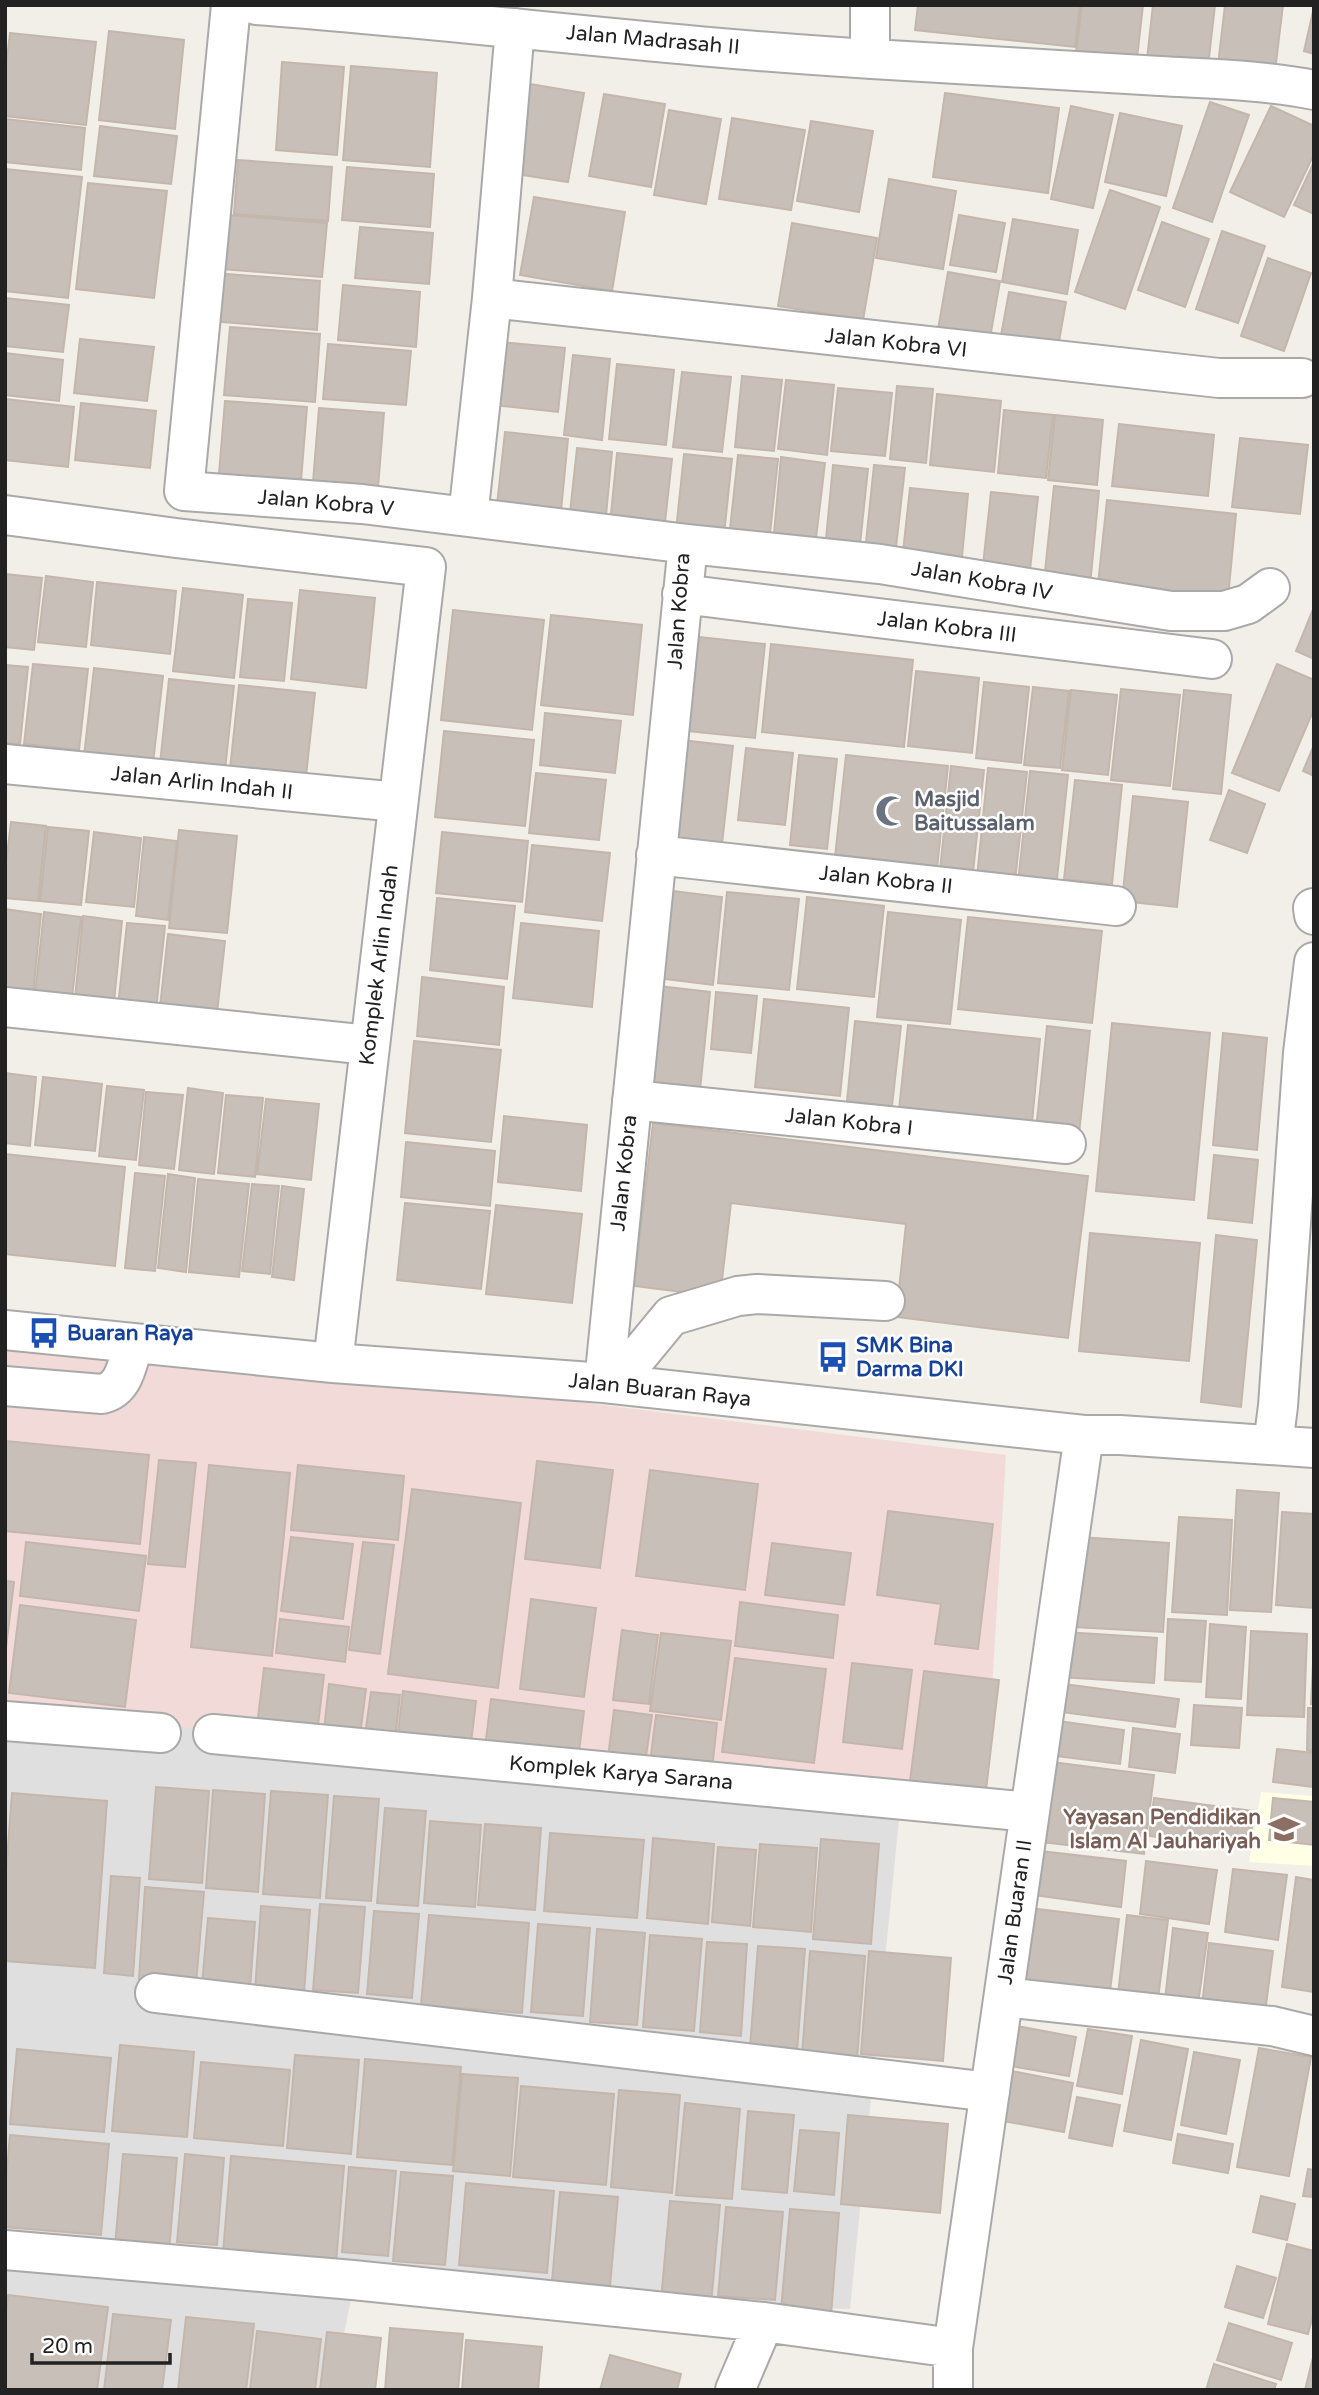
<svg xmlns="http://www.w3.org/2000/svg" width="1319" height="2395" viewBox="0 0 1319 2395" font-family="'Varela Round',sans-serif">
<rect width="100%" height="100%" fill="#f2efe9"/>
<!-- residential -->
<path fill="#e0dfdf" d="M5,1331L936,1450L850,2309L352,2295L337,2367L336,2390H5Z"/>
<!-- commercial -->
<path fill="#f2dad9" d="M5,1331L1006,1455L986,1790L5,1713Z"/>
<!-- education -->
<path fill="#ffffe5" d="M1261,1792L1314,1796V1866L1249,1862Z"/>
<!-- building -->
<path fill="#c7bfb8" stroke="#c4b6ab" stroke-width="2" d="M918,5H1080L1075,47L915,30Z
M1082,5H1143L1136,67L1075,60Z
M1153,5H1215L1207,75L1146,68Z
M1225,5H1283L1275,71L1218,65Z
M1314,7V54L1304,51Z
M109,31L184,40L175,129L99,120Z
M10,33L96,42L86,125L5,116V75Z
M282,62L344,67L337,155L276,150Z
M351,66L437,73L430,167L343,160Z
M524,83L584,93L568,182L509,173Z
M945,93L1059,108L1048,193L933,177Z
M604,94L665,104L651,187L589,176Z
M1210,102L1249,115L1212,222L1173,208Z
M1071,106L1113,115L1093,208L1051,199Z
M1271,106L1314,126V154L1284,217L1230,192Z
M669,110L721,119L706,204L654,195Z
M1120,113L1182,126L1166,196L1105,182Z
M732,118L805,130L791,210L719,199Z
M5,119L85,128L81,170L5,162Z
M811,121L873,131L859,212L797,201Z
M100,126L177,136L171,184L94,176Z
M238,160L332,167L328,221L234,214Z
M1314,162V214L1294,205Z
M347,167L434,174L430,227L342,220Z
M5,169L82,177L68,298L5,291Z
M889,179L956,191L943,269L876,258Z
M88,183L167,191L154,298L76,289Z
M1110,190L1160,207L1125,309L1075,292Z
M534,197L625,212L612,291L520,275Z
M215,214L327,223L322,277L210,268Z
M959,215L1005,223L996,272L950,265Z
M1013,219L1078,230L1067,294L1002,282Z
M1162,222L1209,239L1185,307L1138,290Z
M792,223L877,238L863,320L778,306Z
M360,227L433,233L429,284L355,278Z
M1222,231L1265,246L1238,323L1196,309Z
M1268,258L1311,273L1284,351L1241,336Z
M948,272L1000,281L988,349L936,341Z
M214,273L320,281L317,330L211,321Z
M343,285L420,292L416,347L338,340Z
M1009,292L1066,302L1057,352L1000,341Z
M5,298L69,305L63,352L5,346Z
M230,327L320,334L315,402L224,395Z
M80,339L154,347L147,401L74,393Z
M500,342L565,348L558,412L493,405Z
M328,344L411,351L406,405L323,399Z
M5,353L63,360L59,401L5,395Z
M573,355L610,359L602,440L564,435Z
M617,364L674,370L666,445L609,439Z
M682,372L731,377L722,452L673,447Z
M742,376L782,380L774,451L735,447Z
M786,380L834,385L827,455L778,449Z
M897,386L933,389L926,463L890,459Z
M838,388L892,393L885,456L831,451Z
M937,394L1001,401L994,472L930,465Z
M5,399L74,407L68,467L5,460Z
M225,401L307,407L301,481L219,474Z
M81,403L156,411L150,468L75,460Z
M319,408L384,413L378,488L313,482Z
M1004,410L1053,415L1046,478L998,473Z
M1055,415L1103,420L1097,485L1048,480Z
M1119,424L1214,435L1208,496L1112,486Z
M505,432L568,439L560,521L496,514Z
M1240,438L1308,445L1300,514L1232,507Z
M577,448L612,452L605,526L569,522Z
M617,453L672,459L663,540L609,534Z
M684,454L732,459L723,544L675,540Z
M738,455L778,459L770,534L730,529Z
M781,457L825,463L816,538L774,533Z
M833,465L868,469L859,554L825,550Z
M874,465L905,468L895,556L865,552Z
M1054,486L1099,491L1090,586L1044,581Z
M910,488L968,494L961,567L902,561Z
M991,492L1038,497L1029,579L982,574Z
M1107,500L1236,514L1228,598L1098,584Z
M5,574L42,578L34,650L5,647Z
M46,576L93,582L86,647L38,642Z
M97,582L176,591L170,654L91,645Z
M183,588L243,595L234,678L173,671Z
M300,590L375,598L366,688L291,679Z
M248,599L292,603L284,681L240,677Z
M1314,607V659L1296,651Z
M453,610L544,620L532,730L441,720Z
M551,615L642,625L633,715L541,705Z
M699,637L765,644L755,738L688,731Z
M771,644L913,660L904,747L762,732Z
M33,664L88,669L79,750L24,744Z
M1277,664L1314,680V709L1279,791L1232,773Z
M5,665L28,667L20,744L5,743Z
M94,668L163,676L153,763L84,756Z
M916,671L979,678L972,753L908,746Z
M169,679L234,686L225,770L160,764Z
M984,682L1029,687L1021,763L976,758Z
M239,685L315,693L306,776L230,769Z
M1033,687L1069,691L1060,768L1024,765Z
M1121,689L1180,695L1170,786L1111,780Z
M1071,690L1117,695L1108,775L1062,770Z
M1184,690L1231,695L1221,794L1173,789Z
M545,713L621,721L615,773L540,765Z
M444,731L534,740L525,826L435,817Z
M673,739L733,746L722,844L662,838Z
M1314,745V776L1303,771Z
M746,748L793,753L785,825L738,820Z
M799,755L837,759L827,849L790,845Z
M846,755L948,766L937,868L835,857Z
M951,766L984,770L973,872L940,869Z
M988,768L1027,772L1015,881L977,877Z
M1030,771L1068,775L1056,888L1018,883Z
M536,773L606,780L599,840L529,833Z
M1075,780L1122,785L1112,884L1064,879Z
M1229,790L1265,804L1247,853L1210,840Z
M1133,796L1188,802L1177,907L1122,901Z
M11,822L46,826L38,901L5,898V871Z
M48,827L89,831L81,905L40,901Z
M179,830L237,836L227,933L169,928Z
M94,832L141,838L134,907L86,902Z
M442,832L528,841L522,902L436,893Z
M144,837L177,841L168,920L136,916Z
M532,845L610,853L602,921L525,912Z
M657,889L722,897L713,985L648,977Z
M727,892L799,899L789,990L718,983Z
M807,897L884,906L874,997L797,989Z
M437,898L515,906L507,979L430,970Z
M5,909L41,914L33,994L5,991Z
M44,912L81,917L72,998L35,994Z
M888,912L961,920L950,1024L877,1017Z
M83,916L122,921L114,1002L75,998Z
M968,917L1102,931L1092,1023L958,1009Z
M127,923L165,926L156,1010L118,1006Z
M521,923L599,931L592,1007L513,998Z
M168,934L225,941L216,1022L159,1016Z
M422,977L504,987L499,1045L417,1036Z
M650,985L710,992L700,1090L640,1084Z
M716,992L757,996L751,1053L711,1049Z
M764,999L849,1008L840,1096L755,1087Z
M855,1021L901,1026L892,1106L847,1101Z
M1112,1023L1210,1033L1194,1200L1096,1191Z
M908,1025L1040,1039L1031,1133L898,1119Z
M1047,1026L1090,1031L1079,1134L1036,1129Z
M1223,1033L1267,1038L1257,1150L1213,1145Z
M414,1041L501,1050L491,1142L405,1133Z
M5,1073L36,1077L30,1146L5,1143Z
M43,1077L102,1084L95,1151L35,1145Z
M107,1086L144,1090L136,1160L99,1156Z
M188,1088L223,1093L214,1174L179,1170Z
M146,1092L183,1095L174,1169L139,1165Z
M226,1095L263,1098L255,1177L218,1173Z
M266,1099L319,1104L311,1180L257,1174Z
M504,1116L587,1125L581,1191L498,1182Z
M653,1123L1088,1176L1068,1338L896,1317L906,1224L731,1203L720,1297L634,1286Z
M406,1142L495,1151L490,1206L401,1197Z
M5,1154L125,1167L115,1266L5,1254Z
M1214,1155L1258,1160L1252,1223L1208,1218Z
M135,1173L165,1176L155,1271L125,1268Z
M168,1174L195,1178L186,1272L158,1268Z
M198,1179L249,1184L239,1277L189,1272Z
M252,1184L279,1186L270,1274L242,1271Z
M282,1186L304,1189L294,1280L272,1277Z
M405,1203L490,1211L481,1289L397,1280Z
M496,1205L582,1214L572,1303L486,1294Z
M1090,1233L1200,1243L1189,1361L1079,1351Z
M1216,1235L1257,1240L1241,1407L1201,1402Z
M5,1441L149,1455L140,1544L5,1531Z
M159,1460L196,1463L185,1567L148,1564Z
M537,1461L613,1470L600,1568L525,1559Z
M209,1465L290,1473L272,1656L191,1647Z
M298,1465L404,1476L398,1540L291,1530Z
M650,1470L758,1484L745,1590L636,1576Z
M412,1489L521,1503L498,1688L388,1674Z
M1237,1490L1279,1493L1271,1612L1230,1610Z
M888,1511L993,1524L978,1649L935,1644L941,1604L877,1595Z
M1282,1512L1314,1514V1608L1276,1605Z
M1179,1517L1232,1520L1227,1615L1172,1612Z
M291,1537L353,1544L343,1619L281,1611Z
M1079,1537L1169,1543L1163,1632L1074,1627Z
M26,1542L146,1556L139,1611L20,1596Z
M363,1542L394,1545L380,1654L349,1650Z
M772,1543L851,1553L844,1605L765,1595Z
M5,1581L14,1582L5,1656Z
M531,1599L596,1608L584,1697L520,1689Z
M740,1602L838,1615L833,1658L735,1646Z
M20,1605L136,1620L125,1707L9,1693Z
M280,1619L349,1627L345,1662L276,1653Z
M1168,1619L1206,1621L1201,1682L1165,1680Z
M1210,1624L1246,1627L1241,1699L1206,1697Z
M622,1630L658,1635L649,1704L613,1700Z
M1251,1631L1307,1634L1304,1717L1247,1715Z
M1065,1632L1157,1638L1154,1683L1061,1677Z
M661,1633L731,1641L721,1720L650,1711Z
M1314,1643V1704H1311Z
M735,1658L826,1669L814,1763L722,1752Z
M852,1663L912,1670L902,1749L843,1742Z
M264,1668L324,1675L317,1734L257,1726Z
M924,1671L999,1680L986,1790L910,1781Z
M1056,1683L1179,1699L1175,1727L1053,1711Z
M329,1684L366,1689L360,1735L324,1730Z
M403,1691L476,1701L470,1751L397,1741Z
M371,1692L400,1695L395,1739L365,1735Z
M491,1699L584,1711L577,1768L484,1756Z
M1194,1705L1242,1708L1239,1748L1191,1745Z
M1308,1708H1314V1751L1307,1750Z
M614,1710L652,1715L644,1770L607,1765Z
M656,1715L717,1723L711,1779L649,1771Z
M1051,1720L1124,1730L1120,1764L1047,1755Z
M1133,1728L1180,1734L1175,1773L1129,1767Z
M1277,1749L1314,1753V1787L1273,1782Z
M1052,1762L1154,1775L1144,1854L1042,1842Z
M156,1787L209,1791L202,1883L149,1879Z
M213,1790L265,1794L258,1892L206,1888Z
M271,1791L328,1795L320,1898L263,1894Z
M12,1793L107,1801L95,1968L5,1961V1885Z
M334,1796L379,1799L371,1901L326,1898Z
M1154,1798L1254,1811L1249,1849L1149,1836Z
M1273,1798L1314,1802V1845L1269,1840Z
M385,1808L426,1811L418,1906L377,1903Z
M430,1821L481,1825L475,1907L424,1903Z
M485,1824L541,1828L535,1910L478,1905Z
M550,1833L644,1840L637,1918L544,1911Z
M653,1838L714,1844L708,1924L647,1918Z
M821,1839L879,1844L871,1944L813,1939Z
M760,1844L817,1848L811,1932L753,1927Z
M718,1847L756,1850L750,1926L712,1922Z
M1032,1850L1126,1861L1121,1907L1026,1894Z
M1146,1861L1217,1870L1209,1924L1140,1914Z
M1233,1869L1287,1875L1278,1940L1225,1932Z
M111,1876L140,1878L133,1976L104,1973Z
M1296,1877L1314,1880V1992L1282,1987Z
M145,1887L204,1892L196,1984L139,1979Z
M320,1904L365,1907L358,1993L313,1990Z
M261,1906L310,1910L304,1994L255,1990Z
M1022,1907L1119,1919L1109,1999L1011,1986Z
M374,1911L419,1914L412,1998L367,1994Z
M429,1915L529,1923L522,2013L421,2005Z
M1127,1915L1168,1920L1158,1999L1118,1994Z
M208,1918L255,1922L250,1989L202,1984Z
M538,1924L590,1928L583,2016L531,2012Z
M1173,1928L1208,1933L1198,2004L1165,2000Z
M597,1929L645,1933L637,2025L590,2022Z
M650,1935L702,1939L694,2031L643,2027Z
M707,1942L747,1944L741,2036L700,2032Z
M1209,1943L1273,1951L1265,2013L1202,2006Z
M758,1946L805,1949L797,2051L750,2047Z
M810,1951L865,1956L857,2059L802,2055Z
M869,1951L951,1958L943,2061L861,2054Z
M1006,2024L1076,2037L1069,2076L999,2064Z
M1088,2029L1132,2036L1122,2094L1077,2086Z
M1141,2040L1188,2049L1171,2140L1124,2131Z
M120,2045L194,2052L187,2137L112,2131Z
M1259,2048L1311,2057L1289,2176L1237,2167Z
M17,2049L111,2058L104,2132L10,2124Z
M1194,2052L1240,2060L1226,2134L1181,2125Z
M295,2055L359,2060L351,2154L287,2148Z
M365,2059L461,2067L452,2165L357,2157Z
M201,2062L290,2070L283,2146L194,2138Z
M1002,2069L1073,2083L1064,2132L992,2119Z
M462,2074L518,2078L510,2176L453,2171Z
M521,2086L614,2094L606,2185L513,2177Z
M619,2090L680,2095L672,2193L611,2187Z
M1077,2097L1120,2105L1112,2146L1069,2138Z
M685,2103L740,2109L732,2199L676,2195Z
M748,2111L794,2115L787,2193L742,2189Z
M848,2115L948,2124L940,2213L841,2204Z
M800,2130L839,2133L834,2195L794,2191Z
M1178,2134L1233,2144L1228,2173L1173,2163Z
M10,2135L109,2144L101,2235L5,2227V2191Z
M123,2154L177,2158L169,2251L115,2246Z
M185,2154L224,2158L217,2245L177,2242Z
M231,2156L344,2166L336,2263L223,2253Z
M349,2167L396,2171L388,2256L342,2252Z
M1308,2169L1314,2170V2197L1303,2196Z
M401,2172L453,2176L445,2265L393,2261Z
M466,2183L554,2191L547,2273L459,2265Z
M560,2192L618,2197L610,2286L552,2281Z
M1261,2196L1295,2204L1287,2240L1253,2232Z
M670,2201L720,2205L711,2305L661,2300Z
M726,2207L783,2212L775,2300L718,2296Z
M790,2209L839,2213L831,2315L781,2310Z
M1287,2244L1314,2251V2311L1308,2334L1268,2324Z
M1237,2266L1276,2278L1263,2318L1225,2307Z
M8,2295L108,2307L97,2390L5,2389V2322Z
M113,2314L171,2320L162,2390H104Z
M186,2317L254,2324L246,2390H178Z
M1229,2323L1292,2343L1281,2380L1217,2360Z
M390,2328L463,2334L458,2390H385Z
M257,2331L321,2339L315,2390H250Z
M327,2332L381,2338L375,2390H320Z
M466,2340L542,2347L538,2390H462Z
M1314,2353V2390H1305Z
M610,2355L681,2374L677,2390H600Z
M1214,2364L1276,2384L1274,2390H1206Z"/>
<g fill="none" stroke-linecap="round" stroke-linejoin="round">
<defs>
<path id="minor" d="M231,5L184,491L362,504L468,517
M256,5C461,20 666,47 872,59C968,65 1064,70 1160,76C1211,79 1263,80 1314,90
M515,28L492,298L468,517L688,544L880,564L1171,611H1224L1248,604L1270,588
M870,59V5
M492,298L1219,378H1302
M5,515L176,538L426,567L333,1363
M682,594L1212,659
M5,764L398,802
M656,855L1116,906
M1313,908L1314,915
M5,1007L369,1045
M632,1100L1066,1144
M5,1330L333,1363L604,1383L1084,1435H1120L1314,1448
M604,1383L688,544
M615,1384L671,1316L738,1296L757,1294L885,1301
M5,1386L102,1394C125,1389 127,1363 134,1343
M1273,1445L1278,1406L1303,1053L1314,962
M5,1721L161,1733
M213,1734L1029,1812
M155,1993L990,2092
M1004,1997L1272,2026L1314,2036
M5,2250L353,2280L764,2322L953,2348
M735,2390L764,2322
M953,2390V2348L1084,1435"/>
</defs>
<!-- minor casing -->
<use href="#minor" stroke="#a9a9a9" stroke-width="42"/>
<!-- minor -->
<use href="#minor" stroke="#fff" stroke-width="38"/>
</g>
<!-- icons -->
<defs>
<symbol id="mosque-bare" viewBox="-9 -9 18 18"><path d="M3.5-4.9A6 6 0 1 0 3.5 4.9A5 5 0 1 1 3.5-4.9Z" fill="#6b7280" stroke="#fff" stroke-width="2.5" paint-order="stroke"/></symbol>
<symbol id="bus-bare" viewBox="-9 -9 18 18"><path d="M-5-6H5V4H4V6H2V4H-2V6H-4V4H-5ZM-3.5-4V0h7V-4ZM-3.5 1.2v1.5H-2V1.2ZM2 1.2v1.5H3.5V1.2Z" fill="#1a4fb4" stroke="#fff" stroke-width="2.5" paint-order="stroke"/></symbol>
<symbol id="school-bare" viewBox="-9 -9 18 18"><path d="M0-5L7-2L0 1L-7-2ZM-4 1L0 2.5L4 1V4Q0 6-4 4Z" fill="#8d6e63" stroke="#fff" stroke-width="2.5" paint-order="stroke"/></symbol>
</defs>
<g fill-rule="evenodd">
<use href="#mosque-bare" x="869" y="789" width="44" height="44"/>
<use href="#bus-bare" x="22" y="1311" width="44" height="44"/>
<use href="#bus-bare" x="811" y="1335" width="44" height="44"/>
<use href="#school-bare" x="1262" y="1807" width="44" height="44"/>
</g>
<g text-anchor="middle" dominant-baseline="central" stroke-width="5" stroke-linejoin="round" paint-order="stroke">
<!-- street labels -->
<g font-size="21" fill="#222" stroke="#fff">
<text transform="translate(653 40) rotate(5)">Jalan Madrasah II</text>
<text transform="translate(896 343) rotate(6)">Jalan Kobra VI</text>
<text transform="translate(326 503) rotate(5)">Jalan Kobra V</text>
<text transform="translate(982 581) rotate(10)">Jalan Kobra IV</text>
<text transform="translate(679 611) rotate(-86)">Jalan Kobra</text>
<text transform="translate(947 627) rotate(7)">Jalan Kobra III</text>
<text transform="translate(202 783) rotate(6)">Jalan Arlin Indah II</text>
<text transform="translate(886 880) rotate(6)">Jalan Kobra II</text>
<text transform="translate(379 965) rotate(-83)">Komplek Arlin Indah</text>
<text transform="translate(849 1122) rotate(6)">Jalan Kobra I</text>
<text transform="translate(624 1173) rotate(-84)">Jalan Kobra</text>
<text transform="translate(660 1390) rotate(6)">Jalan Buaran Raya</text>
<text transform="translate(621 1773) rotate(5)">Komplek Karya Sarana</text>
<text transform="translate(1015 1912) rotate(-82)">Jalan Buaran II</text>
</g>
<!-- worship labels -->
<g font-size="21" font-weight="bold" fill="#5b616d" stroke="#fff" text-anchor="start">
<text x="914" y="799">Masjid<tspan x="914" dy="24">Baitussalam</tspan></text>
</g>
<!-- transit labels -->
<g font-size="21" font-weight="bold" fill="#164399" stroke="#fff" text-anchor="start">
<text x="67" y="1333">Buaran Raya</text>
<text x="856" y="1345">SMK Bina<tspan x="856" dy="24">Darma DKI</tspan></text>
</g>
<!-- education labels -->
<g font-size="21" font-weight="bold" fill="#785e54" stroke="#fff" text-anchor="end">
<text x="1261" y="1817">Yayasan Pendidikan<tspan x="1261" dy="24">Islam Al Jauhariyah</tspan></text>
</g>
</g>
<!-- border -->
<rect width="1319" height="2395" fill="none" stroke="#222222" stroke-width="14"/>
<!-- scale -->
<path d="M32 2353v10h138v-10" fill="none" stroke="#222222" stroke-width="3.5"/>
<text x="42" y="2353" font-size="21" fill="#222222" stroke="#ffffff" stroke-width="5" paint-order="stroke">20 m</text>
</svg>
